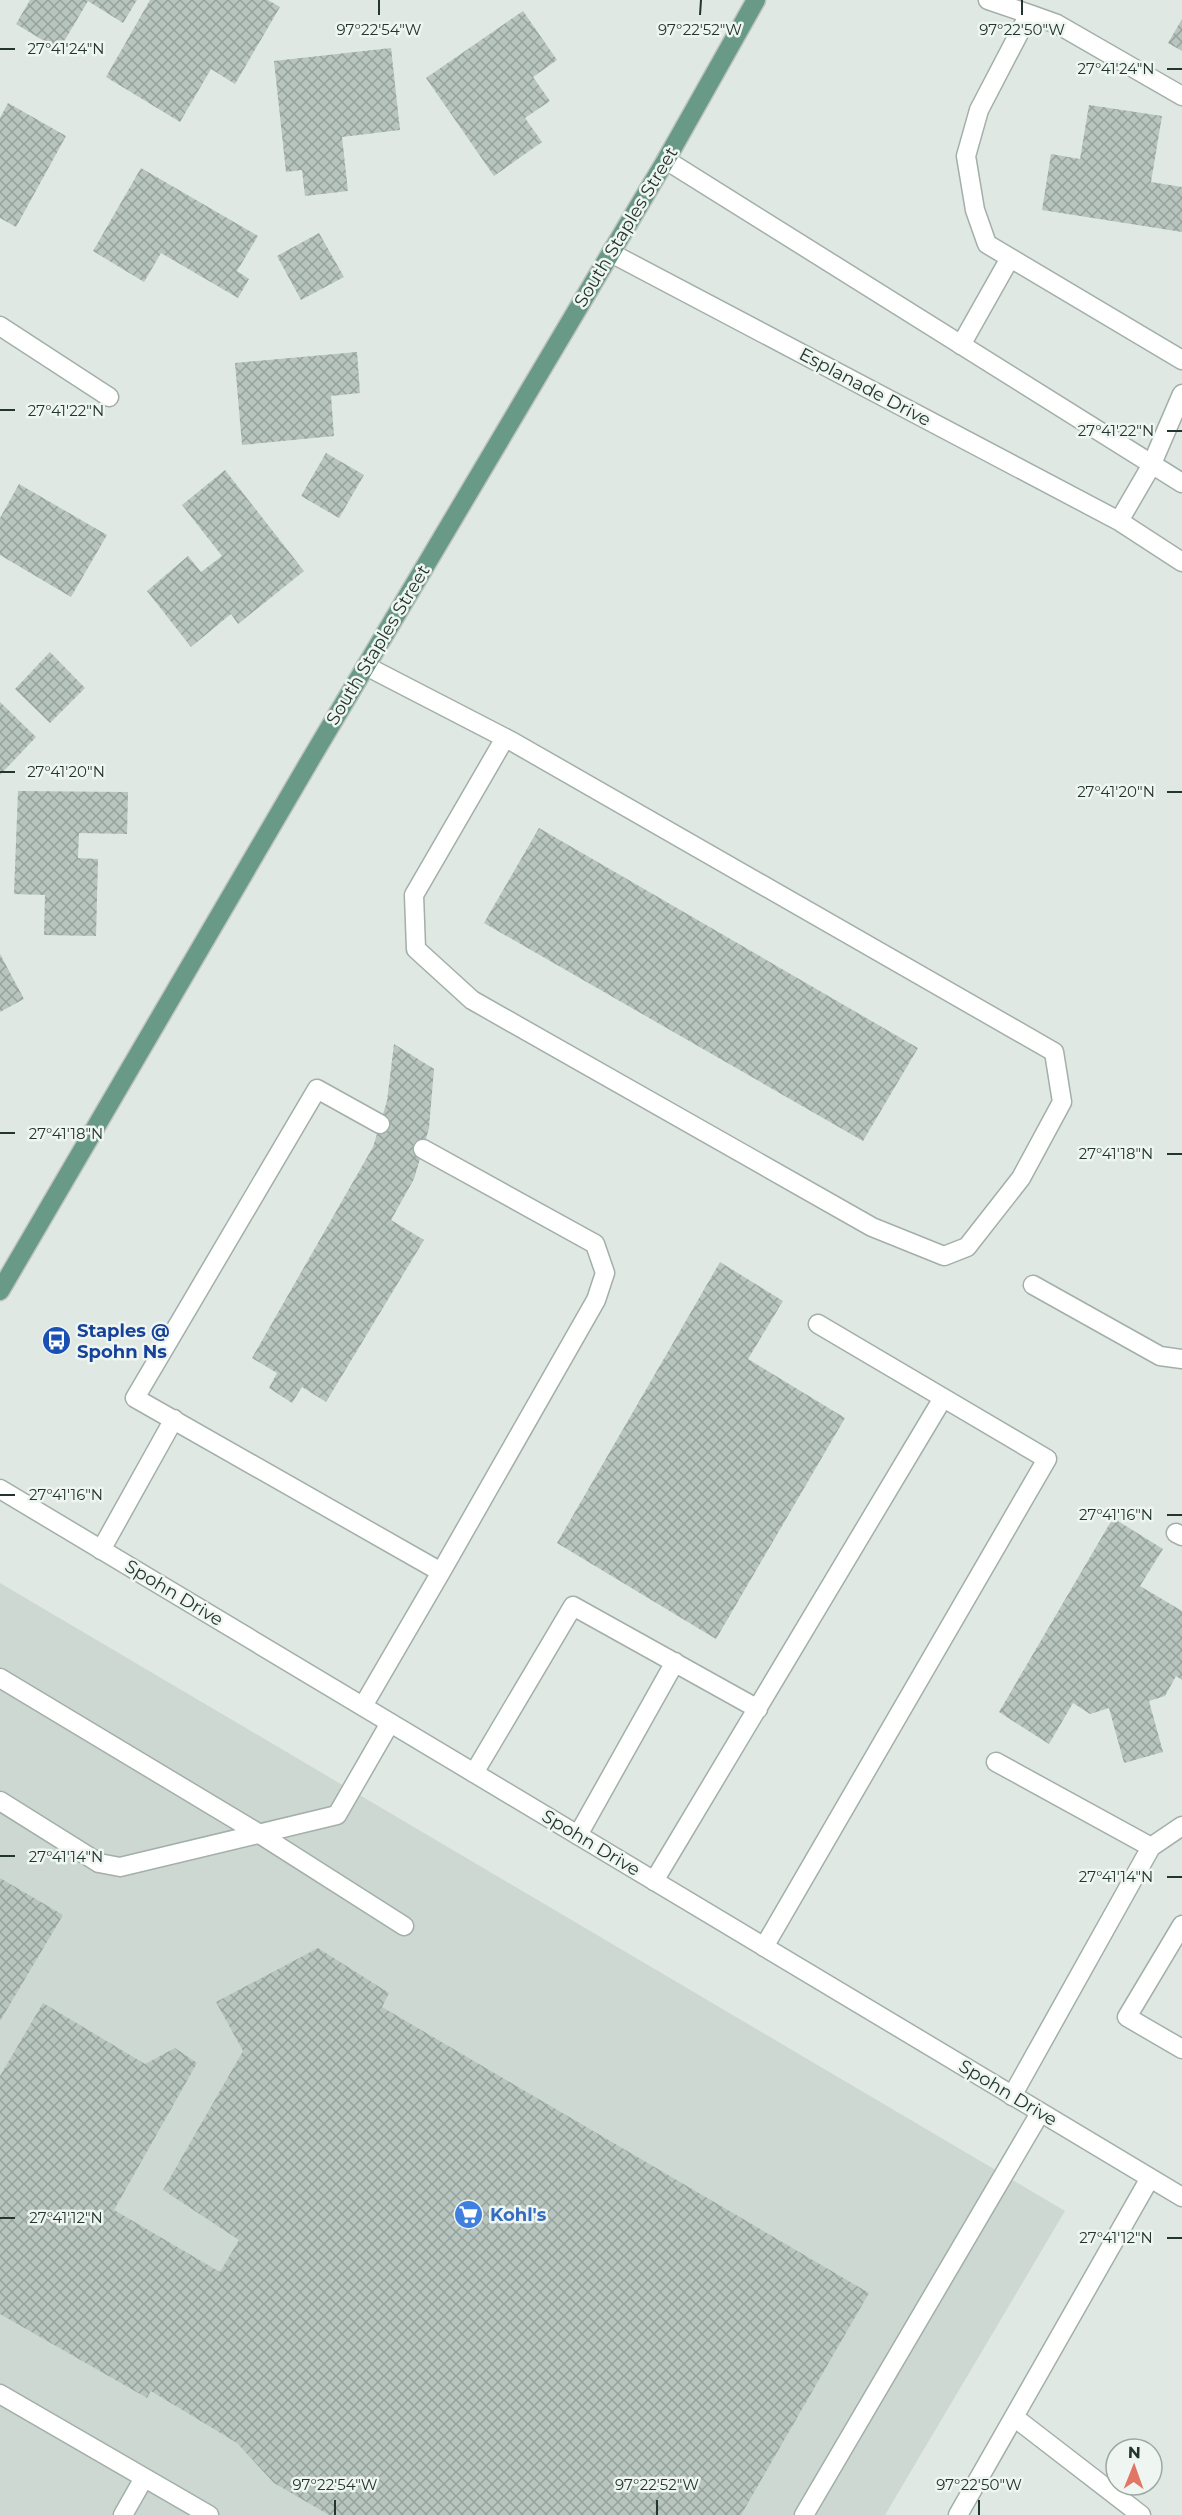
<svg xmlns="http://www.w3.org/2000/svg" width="1182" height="2515" viewBox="0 0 1182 2515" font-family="Montserrat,sans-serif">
<defs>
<pattern id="building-cross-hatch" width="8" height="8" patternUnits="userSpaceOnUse" patternTransform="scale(1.5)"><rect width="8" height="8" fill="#b8c5bf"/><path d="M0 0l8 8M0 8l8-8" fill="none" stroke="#95a19c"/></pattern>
</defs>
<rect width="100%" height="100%" fill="#dfe8e3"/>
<!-- built -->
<path fill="#cdd8d2" d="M0,1583L1065,2211L885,2515H0Z"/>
<!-- building -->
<path fill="url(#building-cross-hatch)" d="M30,0H137L123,23L88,1L59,50L16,24Z
M150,0H268L280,7L235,84L211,69L180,122L106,77Z
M523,11L557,60L533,77L550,101L525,118L542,142L494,176L426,78Z
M1182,19V51L1168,43Z
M391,48L400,130L342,137L348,191L305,196L302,170L286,172L274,61Z
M8,103L66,136L16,227L0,218V118Z
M1089,105L1162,116L1151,182L1182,187V232L1042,210L1051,154L1080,159Z
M141,168L258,236L237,271L249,279L238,298L161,253L144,282L93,251Z
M319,233L344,277L301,300L277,256Z
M357,352L360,393L331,396L334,436L242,445L235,363Z
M326,453L364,475L339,518L301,496Z
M225,470L304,571L238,624L231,614L191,647L147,591L188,556L201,572L222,556L182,505Z
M19,484L107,535L71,597L0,555V518Z
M50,652L85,688L50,723L15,689Z
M0,702L36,737L0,775Z
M18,791L128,792L127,834L79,833L78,858L98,859L96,936L44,935L45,895L14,894Z
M539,828L918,1048L863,1141L484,923Z
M0,954L24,999L0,1012Z
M394,1044L434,1069L429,1128L414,1179L391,1220L424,1240L326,1402L302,1387L292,1403L269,1388L277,1373L252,1358L373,1147L387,1101Z
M720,1262L783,1301L748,1359L845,1418L716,1639L557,1543Z
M1113,1518L1163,1549L1140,1586L1182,1611V1680L1176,1676L1165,1696L1149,1701L1163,1752L1124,1763L1109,1708L1090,1714L1073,1703L1049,1744L999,1712Z
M0,1878L63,1915L0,2021Z
M318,1948L389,1993L382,2007L869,2293L741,2515H329L274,2483L237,2443L151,2391L147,2398L0,2314V2076L43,2003L145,2064L175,2048L197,2063L114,2210L220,2272L239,2240L163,2190L243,2051L216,2002Z"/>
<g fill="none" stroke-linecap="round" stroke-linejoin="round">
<defs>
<path id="service" d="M988,0L1029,14L979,110L966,156L975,210L987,244L1182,360
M1029,14L1057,24L1182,96
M961,345L1010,258
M1151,466L1182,394
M366,666L513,742L1054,1052L1062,1102L1021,1178L967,1247L944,1256L872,1227L472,1000L416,949L414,895L505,738
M423,1149L595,1244L605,1273L596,1300L441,1572
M1033,1285L1160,1356L1182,1359
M1176,1533L1182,1536
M101,1550L174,1419
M0,1678L258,1833L404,1926
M363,1706L441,1572L135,1398L317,1089L380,1124
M996,1762L1151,1847
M474,1773L573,1606L758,1709
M0,1801L99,1863L120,1867L337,1815L390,1723
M578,1835L675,1662
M654,1881L943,1398
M1182,1925L1127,2017L1182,2049
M764,1947L1047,1459L818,1324
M1012,2096L1151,1847L1182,1826
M0,2394L209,2515
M1014,2417L1141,2515
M123,2515L144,2478
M804,2515L1040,2113
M958,2515L1150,2178"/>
<path id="minor" d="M666,160L1182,483
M611,253L1119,521L1182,562
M0,326L109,397
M1119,521L1151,466
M0,1489L1182,2197"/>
<path id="primary" d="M0,1291L312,757L666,160L756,0"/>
</defs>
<!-- service casing -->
<use href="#service" stroke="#a3afa9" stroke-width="21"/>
<!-- minor casing -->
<use href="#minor" stroke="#a3afa9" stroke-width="21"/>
<!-- primary casing -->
<use href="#primary" stroke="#bdc3c1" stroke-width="21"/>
<!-- service -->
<use href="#service" stroke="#fff" stroke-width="18"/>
<!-- minor -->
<use href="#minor" stroke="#fff" stroke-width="18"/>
<!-- primary -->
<use href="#primary" stroke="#699987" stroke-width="18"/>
</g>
<!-- ticks -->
<path fill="none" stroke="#22362f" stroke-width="2" d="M379,15V0M700,15L701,0M1022,15V0M0,49H15M1167,69H1182M0,410H15M1167,431H1182M0,772H15M1167,792H1182M0,1133H15M1167,1154H1182M0,1495H15M1167,1515H1182M0,1856H15M1167,1877H1182M0,2218H15M1167,2238H1182M335,2515V2500M657,2515V2500M979,2515V2500"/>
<!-- icons -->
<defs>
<symbol id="bus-disc" viewBox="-11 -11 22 22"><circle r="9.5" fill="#1a4fb4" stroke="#eff5f1"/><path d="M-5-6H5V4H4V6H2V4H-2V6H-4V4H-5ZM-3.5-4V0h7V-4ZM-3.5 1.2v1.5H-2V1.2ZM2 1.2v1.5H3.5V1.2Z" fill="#fff"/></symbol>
<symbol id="supermarket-disc" viewBox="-11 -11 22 22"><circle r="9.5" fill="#3f7fe0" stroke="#eff5f1"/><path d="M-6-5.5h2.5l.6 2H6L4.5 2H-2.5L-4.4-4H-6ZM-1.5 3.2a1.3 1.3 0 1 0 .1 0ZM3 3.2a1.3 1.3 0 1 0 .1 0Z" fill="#fff"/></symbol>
</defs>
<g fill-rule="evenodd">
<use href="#bus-disc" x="40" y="1324" width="33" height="33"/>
<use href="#supermarket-disc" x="452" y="2198" width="33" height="33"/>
</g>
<g text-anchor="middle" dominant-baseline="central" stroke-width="5" stroke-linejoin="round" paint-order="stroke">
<!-- street labels -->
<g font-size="18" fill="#22362f" stroke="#eff5f1">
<text transform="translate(626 227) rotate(-59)">South Staples Street</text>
<text transform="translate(865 387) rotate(28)">Esplanade Drive</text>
<text transform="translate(378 645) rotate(-59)">South Staples Street</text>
<text transform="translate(174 1593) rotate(31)">Spohn Drive</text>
<text transform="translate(591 1843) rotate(31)">Spohn Drive</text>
<text transform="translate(1008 2093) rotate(31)">Spohn Drive</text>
</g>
<!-- transit labels -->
<g font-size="18" font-weight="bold" fill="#164399" stroke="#eff5f1" text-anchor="start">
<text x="77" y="1331">Staples @<tspan x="77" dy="21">Spohn Ns</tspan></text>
</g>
<!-- shop labels -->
<g font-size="18" font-weight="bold" fill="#366cbe" stroke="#eff5f1" text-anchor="start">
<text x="490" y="2215">Kohl's</text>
</g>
</g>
<g font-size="15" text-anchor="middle" fill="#22362f" stroke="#eff5f1" stroke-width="5" stroke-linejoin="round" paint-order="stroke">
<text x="379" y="35">97°22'54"W</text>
<text x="700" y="35">97°22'52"W</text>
<text x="1022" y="35">97°22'50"W</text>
<text x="66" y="54">27°41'24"N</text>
<text x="1116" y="74">27°41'24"N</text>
<text x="66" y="416">27°41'22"N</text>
<text x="1116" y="436">27°41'22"N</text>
<text x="66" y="777">27°41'20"N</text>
<text x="1116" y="797">27°41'20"N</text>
<text x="66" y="1139">27°41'18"N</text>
<text x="1116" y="1159">27°41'18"N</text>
<text x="66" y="1500">27°41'16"N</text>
<text x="1116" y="1520">27°41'16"N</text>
<text x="66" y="1862">27°41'14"N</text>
<text x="1116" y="1882">27°41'14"N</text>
<text x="66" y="2223">27°41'12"N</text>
<text x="1116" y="2243">27°41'12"N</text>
<text x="335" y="2490">97°22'54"W</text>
<text x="657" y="2490">97°22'52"W</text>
<text x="979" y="2490">97°22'50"W</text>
</g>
<!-- north arrow -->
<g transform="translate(1134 2467) rotate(1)"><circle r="28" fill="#eff5f1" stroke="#9da9a3" stroke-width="1.5"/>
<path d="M0-4.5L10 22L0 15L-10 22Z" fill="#e17665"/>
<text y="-9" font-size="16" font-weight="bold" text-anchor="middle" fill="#22362f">N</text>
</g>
</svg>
